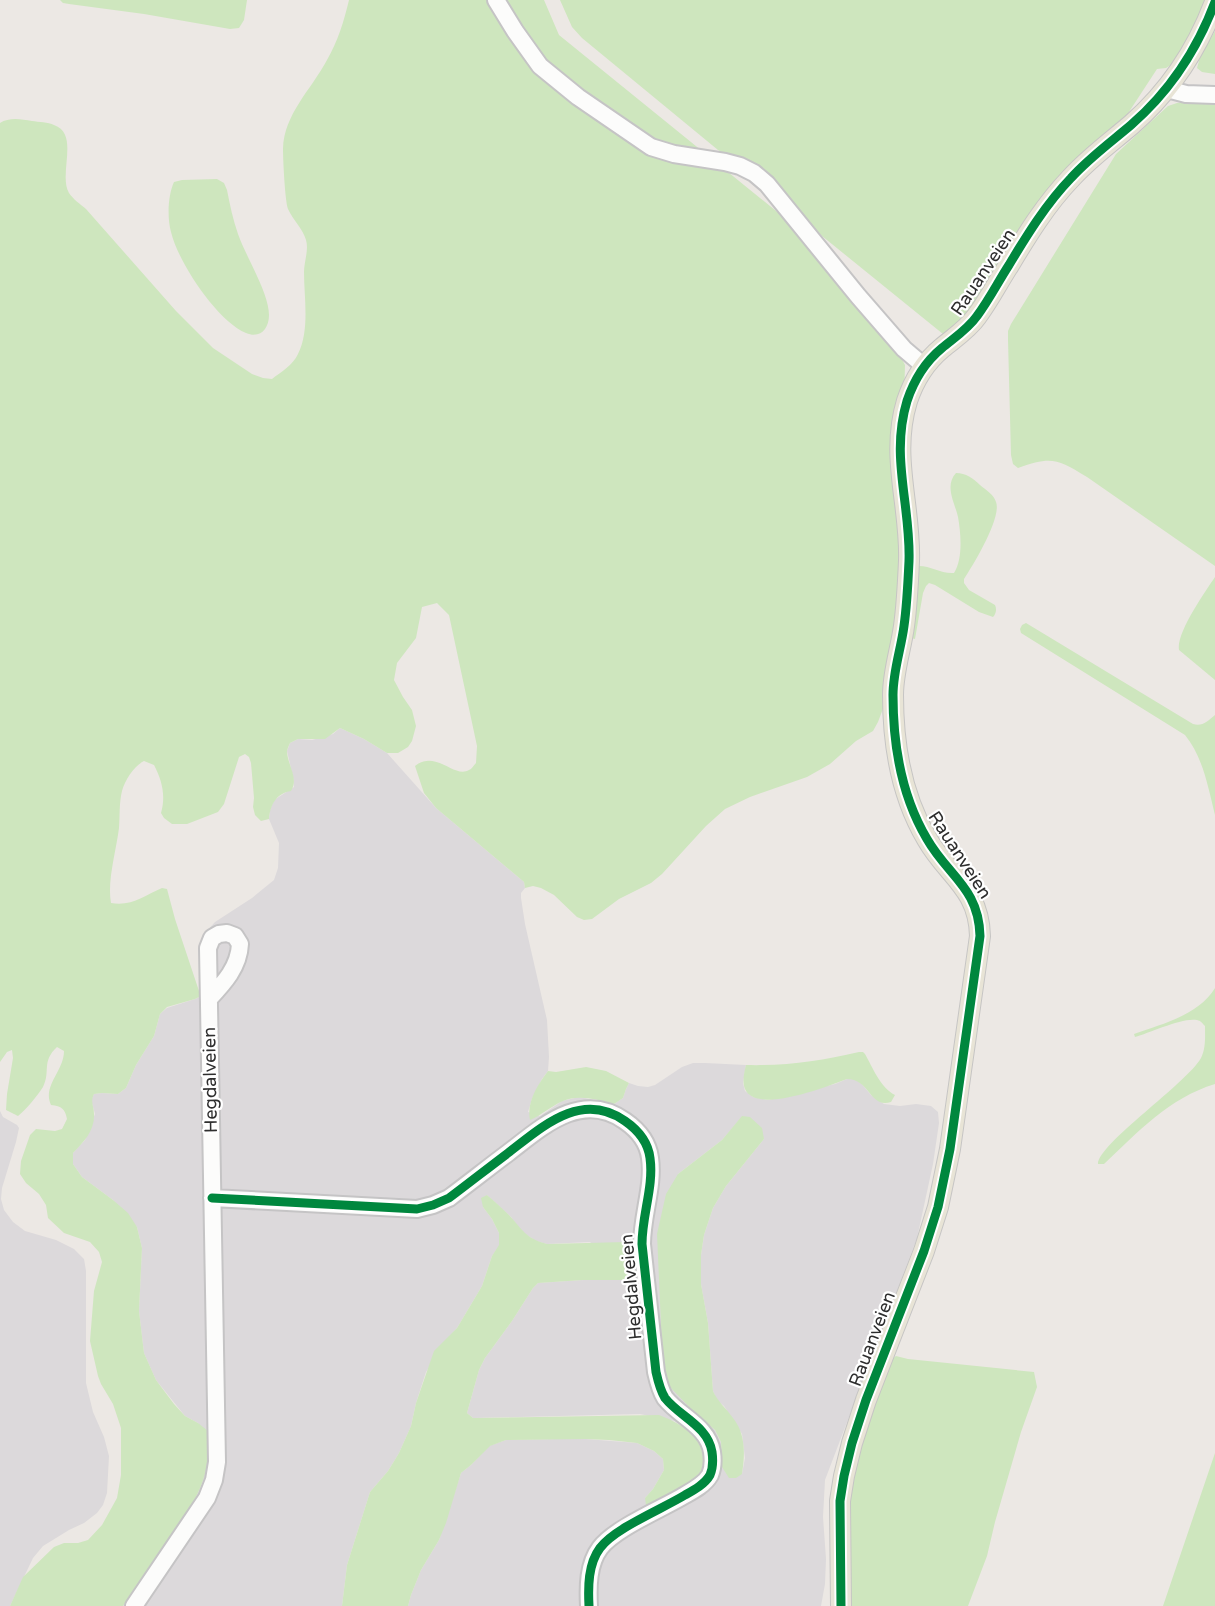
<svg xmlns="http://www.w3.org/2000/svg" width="1215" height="1606" viewBox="0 0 1215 1606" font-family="'Varela Round',sans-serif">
<rect width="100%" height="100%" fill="#ece8e4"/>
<!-- industrial -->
<path fill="#dcd9db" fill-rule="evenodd" d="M340,728L364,739L387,753L436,808L524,882L525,888L521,893V898L525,924L547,1020L549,1057L548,1071L542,1079L532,1099L528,1112L540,1116L562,1101L579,1097L614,1104L623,1098L626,1089L629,1083L638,1086L648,1087L655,1085L682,1067L693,1063H705L746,1065L743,1083L745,1091L753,1097L768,1100L835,1084L847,1079H855L861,1083L871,1095L884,1104L900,1106L916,1104L931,1106L938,1112L939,1123L933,1164L917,1238L825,1480L823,1517L826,1559L825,1584L821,1606H408L411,1595L421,1570L439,1540L461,1473L471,1465L489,1446L506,1440L557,1439H586L637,1443L654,1451L663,1459L664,1470L653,1489L645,1498L684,1486L695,1479L701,1470L699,1442L689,1431L674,1421L640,1414L473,1418L467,1413L479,1370L485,1358L512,1321L533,1288L538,1283L583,1280H631L590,1242L547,1244L536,1241L522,1232L511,1217L487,1195L483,1207L492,1219L499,1233L500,1245L492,1256L482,1286L457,1328L447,1339L426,1372L416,1403L411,1426L399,1453L388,1471L370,1492L347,1565L342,1606H123L190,1508L202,1484L209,1445L198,1423L185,1416L156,1380L144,1353L139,1311L142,1248L137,1227L113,1200L82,1177L73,1164V1153L85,1140L95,1114L91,1100L94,1094L102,1093L118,1094L126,1088L136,1065L154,1036L160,1014L167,1008L195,999L199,997L200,947L204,934L215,922L252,898L274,880L278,868L279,843L269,819L270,810L274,800L294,787L293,777L287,751L290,743L298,739L312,740L333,734ZM742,1117L764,1139L726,1186L713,1208L704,1235L701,1255V1284L708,1323L713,1391L717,1400L724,1406L742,1434L745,1458L742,1474L722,1467L721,1442L715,1430L693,1411L678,1174L722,1140Z
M0,1111L3,1117L17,1125L19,1128L16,1142L2,1188L1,1199L4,1210L13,1222L25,1231L56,1240L74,1249L84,1259L86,1271V1383L93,1412L104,1437L109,1456L107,1493L103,1505L97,1513L84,1523L69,1530L43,1546L33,1558L10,1606H0Z"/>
<!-- green -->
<path fill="#cee6be" d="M60,0H247L244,20L239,28L230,29L144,14L69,4L63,3Z
M349,0H544L559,35L786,219L898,352L905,365L898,618L884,706L878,722L873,731L856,741L830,764L807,777L750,797L725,809L706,826L662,874L651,883L619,899L592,919L584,920L577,917L554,895L541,888L533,886L525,888L524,882L436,808L424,793L415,766C436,749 454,779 469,770C472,769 473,766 476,763L477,746L449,615L437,603L422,607L416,638L397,663L394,680L403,697L412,710L416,726L412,741L408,747L398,753H387L364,739L340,728L325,739H298L290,743C289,745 287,750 287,752C288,766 299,778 291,791C276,793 270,806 269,819L261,821L255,815L253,807L254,798L251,763L249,757L245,754L239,757L224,804L218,812L187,824H172L164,818L161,813C166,796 162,780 154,765L144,761C134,766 125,780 122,791C119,803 120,816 119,828C116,852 107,881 111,903C131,907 145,895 162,888L167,889L175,919L199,991V997L195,999L167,1007L160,1014L154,1036L136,1065L126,1088L118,1094L102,1093L94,1094C90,1102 94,1106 94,1114C95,1130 84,1142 73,1153V1164L82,1177L113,1200L128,1213L137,1227L142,1248L139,1311L144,1353L156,1380L174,1404L185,1416L198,1423L208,1431C209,1448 208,1469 201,1486C184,1526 148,1569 123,1606H10L23,1577L54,1547L64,1543H78L88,1540L102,1525L117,1498L121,1475V1428L113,1404L101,1384L98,1376L90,1341L94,1291L102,1262L99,1252L90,1242L64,1233L48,1218L46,1205L39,1194L26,1183L20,1174L21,1161L30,1135L36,1129L55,1131L62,1129L67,1119C65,1109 62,1106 51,1105C42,1086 64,1071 64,1051L57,1047C41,1062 51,1071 43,1087C38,1095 26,1110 18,1116L6,1110L7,1094L13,1058L12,1050L7,1052L0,1062V123C9,117 21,119 32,121C39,122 48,122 54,125C80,134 58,174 69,193C73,199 80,204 86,209L176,311L213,348L252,374L263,378L272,379C281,372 293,365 298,354C310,330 304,298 304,272C304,262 309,250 306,240C303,229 293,220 288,209C285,201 283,159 283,149C284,114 311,90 327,60C338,41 344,21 349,0Z
M560,0H1208L1177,61L1166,68L1157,69L1125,118L970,313L949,333L943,334L822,236L808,221L727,155L718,150L582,38L572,27Z
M1215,31V74L1202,72L1197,68L1200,57Z
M1195,101L1215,102V566L1087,477C1057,459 1052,456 1018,468L1013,464L1011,455L1008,340V331L1011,324L1116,154L1168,106L1177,103Z
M217,179L224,183L227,190C230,205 233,220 238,234C246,257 269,293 269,315C269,329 260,339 246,333C217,321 178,262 171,232C167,217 168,195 174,182L182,180Z
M956,473C966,473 973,478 980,485C986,490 994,495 996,502C1002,517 974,564 964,579V583L969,590L995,605C997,609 996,614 993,617L979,612L935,585L929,583L926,586L923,593L915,639L911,638L917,570L919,566C931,566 941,574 954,573C963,559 961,534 958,517C955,503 944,486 956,473Z
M1215,577V680L1179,650C1176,633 1205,592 1215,577Z
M1026,623L1193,724C1202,727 1208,721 1215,715V815C1208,787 1203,757 1185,735L1021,633L1020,629L1022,625Z
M1215,988V1084C1169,1098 1138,1132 1104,1164H1098C1098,1144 1187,1083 1201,1058C1206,1048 1205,1036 1205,1026C1201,1022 1201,1021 1197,1020C1183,1017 1149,1033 1135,1037L1134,1034C1162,1024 1199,1015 1215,988Z
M859,1052H863L865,1054C873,1068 880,1087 895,1095L891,1102C870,1109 870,1079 847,1079C828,1086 756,1115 745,1089C742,1082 744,1073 746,1065C787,1066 820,1061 859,1052Z
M586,1067L606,1071L629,1083L626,1089L623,1098L614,1104C598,1100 579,1094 563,1101C551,1106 542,1115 530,1120C526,1103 538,1084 548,1071L556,1072Z
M742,1116L750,1117L762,1128L764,1139L726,1186L713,1208L704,1235L701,1255V1284L708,1323L713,1391C718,1402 726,1408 733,1418C746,1434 745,1455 742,1474L736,1478H729L722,1467L721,1442L715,1430L693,1411L669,1386L663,1370L657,1234L666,1194L678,1174L722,1140Z
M487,1195C495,1202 502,1208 509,1215C523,1230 525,1238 547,1244L626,1242C637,1249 637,1269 632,1280H583L538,1283L533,1288L512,1321L485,1358L479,1370L467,1413L473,1418L659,1415C678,1422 702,1435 703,1458C704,1465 701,1473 695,1479C684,1490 665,1497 651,1505H646L645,1498L653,1489L664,1470L663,1459L654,1451L637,1443L609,1440L586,1439L506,1440L490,1446L471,1465L461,1473L446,1523L439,1540L421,1570L411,1595L408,1606H342L347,1565L370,1492L388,1471L399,1453L411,1426L416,1403L434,1351L457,1328L482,1286L492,1256L499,1245V1233L492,1219L483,1207L481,1198Z
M896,1356L908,1359L1034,1372L1037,1387L1021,1432L995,1522L987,1556L968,1606H849L848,1502L866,1423L892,1359Z
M1215,1453V1606H1163Z"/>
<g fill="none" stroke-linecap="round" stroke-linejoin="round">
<defs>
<path id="minor" d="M496,0L515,31L540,66L578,97L651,147L674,154L725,162L740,166L754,173L767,184L858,296L904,349L924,366
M1167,89L1186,94L1215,95
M212,1198L417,1209L433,1205L449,1198C469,1183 488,1168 508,1153C542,1127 581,1090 625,1121C638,1130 648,1142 650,1158C654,1186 642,1215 642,1244L656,1372C658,1381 660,1390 665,1398C680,1417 708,1426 712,1452C713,1459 713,1468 710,1475C705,1484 694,1490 685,1495C662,1509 615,1528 600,1548C588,1564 588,1587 589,1606
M134,1606L207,1498L214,1480L217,1462L208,948L212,938L219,934L227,933L235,936L240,944C239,967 224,983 209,999"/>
<path id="major" d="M841,1606L840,1501L844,1476L852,1443L866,1400L924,1251L938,1207L950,1149L980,936C979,888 948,876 927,839C902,797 893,744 893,695C893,671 901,649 904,626C907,605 908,583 909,561C911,506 890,457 907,401C914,380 925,362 942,348C954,338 968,329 977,316C989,300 998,282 1009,265C1027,235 1046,204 1071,178C1089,158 1111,142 1131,125C1170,91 1197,50 1215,2"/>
</defs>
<!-- minor casing -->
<use href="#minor" stroke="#c5c4c5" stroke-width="20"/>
<!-- major casing -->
<use href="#major" stroke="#c6c5c4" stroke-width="22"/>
<!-- minor -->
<use href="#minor" stroke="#fcfcfb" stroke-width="16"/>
<!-- major -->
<use href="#major" stroke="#e8e4d6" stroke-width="20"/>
<defs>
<path id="cycleway" d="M212,1198L417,1209L433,1205L449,1198C469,1183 488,1168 508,1153C542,1127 581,1090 625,1121C638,1130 648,1142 650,1158C654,1186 642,1215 642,1244L656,1372C658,1381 660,1390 665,1398C680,1417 708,1426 712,1452C713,1459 713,1468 710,1475C705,1484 694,1490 685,1495C662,1509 615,1528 600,1548C588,1564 588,1587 589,1606
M841,1606L840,1501L844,1476L852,1443L866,1400L924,1251L938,1207L950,1149L980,936C979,888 948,876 927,839C902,797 893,744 893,695C893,671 901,649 904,626C907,605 908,583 909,561C911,506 890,457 907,401C914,380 925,362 942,348C954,338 968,329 977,316C989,300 998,282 1009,265C1027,235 1046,204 1071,178C1089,158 1111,142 1131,125C1170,91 1197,50 1215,2"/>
</defs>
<!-- cycleway casing -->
<use href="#cycleway" stroke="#fff" stroke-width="13"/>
<!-- cycleway -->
<use href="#cycleway" stroke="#00873e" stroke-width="9"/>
</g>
<g text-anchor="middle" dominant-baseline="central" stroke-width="4.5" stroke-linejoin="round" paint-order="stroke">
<!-- street labels -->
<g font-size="18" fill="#2e2e2e" stroke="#fff">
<text transform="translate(983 272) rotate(-56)">Rauanveien</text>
<text transform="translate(960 855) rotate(57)">Rauanveien</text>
<text transform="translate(210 1080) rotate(-91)">Hegdalveien</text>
<text transform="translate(631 1287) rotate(-95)">Hegdalveien</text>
<text transform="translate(872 1339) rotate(-69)">Rauanveien</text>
</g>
</g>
</svg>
